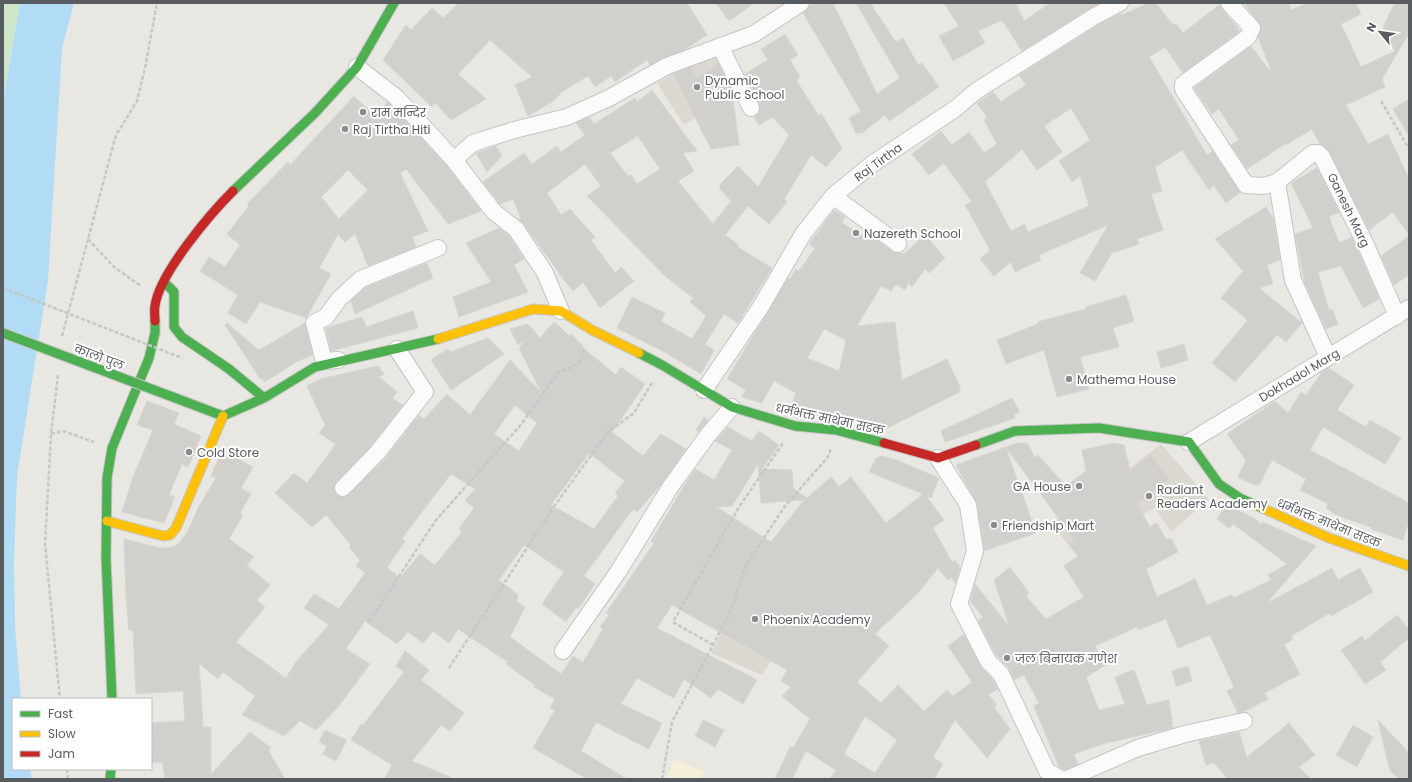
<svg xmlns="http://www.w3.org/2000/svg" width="1412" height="782" viewBox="0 0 1412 782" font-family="Poppins,'Noto Sans Devanagari',sans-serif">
<rect width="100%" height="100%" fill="#e8e7e2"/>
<!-- commercial -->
<path fill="#f5eed8" d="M674,759L704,771L701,779H666Z"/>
<!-- education -->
<path fill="#dbd8d0" d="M716,49L737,91L684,125L657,83Z
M1161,444L1209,499L1171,532L1155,508L1076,554L1061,536L1053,521L1103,489Z
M724,628L784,639L762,675L711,653Z"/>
<!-- green -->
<path fill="#cee7ca" d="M3,3H20L3,102Z"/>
<!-- water -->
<path fill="#b2dbf6" d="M20,3H74L62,48L48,280L17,476L14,563L15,627L21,699H13V769H30L32,779H3V102Z"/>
<!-- building -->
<path fill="#d1d0cd" stroke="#d8d6d1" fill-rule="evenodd" d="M459,3H687L707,35L684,50L650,65L647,60L615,82L611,76L595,87L588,76L563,91L552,102L528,116L515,85L532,77L490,40L458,74L486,99L451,120L435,103L432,107L383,60L406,25L411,30L432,8L443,18Z
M716,3H754L729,21Z
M812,3H833L877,94L900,78L856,3H870L896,42L903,38L918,65L922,63L939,87L889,121L885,115L862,133H856L849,118L861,111L803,13Z
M944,3H1016L1024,21L1050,3H1099L1022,51L1002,20L978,31L985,43L953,61L939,36L959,26Z
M1149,3H1156L1173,25L1176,24L1183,33L1219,5L1240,31L1183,73L1165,47L1149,57L1207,155L1213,151L1240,192L1226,203L1214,186L1209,190L1182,150L1155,167L1162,191L1151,194L1163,230L1137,239L1139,244L1112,253L1095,281L1080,273L1108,225L1039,255L1041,260L1015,272L1011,262L994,276L980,259L990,250L965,205L972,202L944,163L929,175L912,154L941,131L952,145L969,132L984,153L997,144L984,120L987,117L977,103L993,92L1001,102L1026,85L1019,75L1100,24L1120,14L1122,15ZM1071,108L1090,140L1059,161L1072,182L1080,176L1089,206L1028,232L1025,224L1011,231L985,182L1022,149L1037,170L1062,152L1044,126Z
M1244,3H1289L1291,10L1308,3H1356L1361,14L1341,24L1361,67L1395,51L1383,27L1395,3H1409V33L1382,79L1385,87L1346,105L1368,144L1388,134L1409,179V235L1393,212L1369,230L1330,153L1320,144L1312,129L1286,145L1285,144L1247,169L1231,145L1239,140L1219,109L1212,114L1194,88L1251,46L1270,71L1271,70L1258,37L1261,26Z
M785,34L798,55L790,60L800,77L796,80L819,116L821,113L842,148L826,167L811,155L784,199L787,202L769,224L748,206L725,235L739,245L738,247L772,268L738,323L724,314L705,344L714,350L701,374L668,354L617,328L632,297L665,313L661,321L692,339L706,316L690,302L693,298L665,276L587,196L601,186L585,164L547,193L561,215L570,209L595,237L591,240L615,273L621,267L634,281L600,308L583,282L573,291L564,280L524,224L519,219L521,218L513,199L500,204L483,182L524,153L532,164L557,146L561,152L585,135L576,123L589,117L594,124L635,98L637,102L652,90L697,151L683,153L694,171L678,181L713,224L731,201L720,189V184L738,166L758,187L789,135L773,117L759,125L754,117L759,113L760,104L745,74L768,60L761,49ZM638,136L660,169L637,184L631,175L628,176L610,153Z
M718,64L732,91L739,145L711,149L673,74L691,67L697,78Z
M354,96L376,117L387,102L390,104L447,166L481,211L448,224L406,169L400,173L428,231L412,237L416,247L368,266L355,234L345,242L338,234L319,268L331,274L306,318L260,302L246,324L228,313L238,295L200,271L209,257L225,267L240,245L227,234L249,206L247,204L288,162L290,165ZM348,170L368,190L339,219L321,197Z
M1409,99V136L1393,109Z
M496,146L502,156L487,172L476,153Z
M1317,168L1339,212L1329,217L1339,243L1352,237L1379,299L1363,308L1341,266L1318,272L1329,310L1332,309L1338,324L1326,329L1305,284L1295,234L1313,228L1291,183Z
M1266,207L1273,218L1280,260L1267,265L1273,284L1259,288L1302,323L1286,342L1277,335L1235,382L1212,363L1248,320L1221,298L1243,271L1215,239Z
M834,210L845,217L842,223L870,240L872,237L893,252L904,254L925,235L945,258L929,273L925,269L912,287L908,283L905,290L896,284L891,291L881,286L857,326L895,322L902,380L947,359L960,387V392L883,430L839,418L815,415L791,405L796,393L774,381L762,403L742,397L746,390L727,379L788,278L790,279L796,269L799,271L815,248L809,244ZM824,329L846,340L839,371L807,358Z
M499,228L509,236L524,259L514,265L528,292L459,317L453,297L491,282L466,243Z
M1409,236V275L1394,285L1381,256Z
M427,263L433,278L355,314L351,301L366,287Z
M1126,295L1134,321L1113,328L1119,347L1080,357L1089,389L1057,397L1044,350L1006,364L997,340L1038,324L1037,322L1086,309V307Z
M413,311L418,328L331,351L326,328L362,317L366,327Z
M227,323L259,350L305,323L313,355L296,362L265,382L259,377L225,325Z
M553,323H556L569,336L571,334L583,346L582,347L616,375L621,367L645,384L612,432L643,456L661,434L686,449L660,486L637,512L633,509L584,576L595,584L578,609L576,607L566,622L542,604L564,572L524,545L499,580L518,595L517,602L525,607L510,637L561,674L573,656L583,662L603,629L600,627L609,615L606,613L654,543L651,541L689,478L695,469L714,480L732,450L715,441L728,427L752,441L759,431L779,445L762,469L792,470L793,488L807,498L831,477L839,487L851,477L886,523L923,494L869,472L876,458L882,456L897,460L939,478L931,498L926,496L944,520L933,528L952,562L955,560L960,567L955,583L951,577L948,580L938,568L918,593L875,634L889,646L857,682L881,703L898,685L924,711L947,690L953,696L972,682L948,646L964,634L980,665L993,680L998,689L988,694L997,705L994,707L1010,729L987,758L955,720L933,757L943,764L934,779H830L836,770L806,751L792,779H775L790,747L793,748L810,719L782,696L791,687L781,681L787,670L672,605L657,628L757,680L743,704L718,689L711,698L684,679L674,698L637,678L621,704L662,723L649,749L596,722L581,751L627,779H587L533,748L555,710L550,708L555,699L534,687L535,685L506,664L508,662L458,629L449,643L433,631L423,643L408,632L397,644L365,621L346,649L370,664L338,707L316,730L300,721L284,736L242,715L255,696L223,672L218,679L199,663L203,727H211V774L250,732L271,748L268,750L285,779H165L162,762L151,763V749H153L151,723L185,721L183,691L136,694L133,630H129L126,597L124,539L160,548L172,547L179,543L187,533L199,506L216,478L211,476L222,450L253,467L241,488L251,494L240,513L243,515L229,539L254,557L247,565L270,585L257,600L265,607L236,642L286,678L295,663L329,625L304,608L314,594L339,609L365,573L356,566L360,560L349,547L351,545L326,515L312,527L275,493L294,473L307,483L336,444L319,433L325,425L307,386L320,379L378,366L384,374L379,377L397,392L392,398L403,405L370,447L336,482L334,490L336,495L345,497L384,460L419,415L424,419L447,394L470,415L510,360L541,392L519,348L525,340L518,345L510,329L528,324L540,338ZM515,405L537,423L519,451L494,434ZM589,453L625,481L615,493L618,496L594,529L551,505ZM758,464L761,503L804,500L771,542L717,507L732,506ZM451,474L475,489L465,500L474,508L459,529L462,532L435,565L420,554L400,578L387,568L405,541L402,538ZM865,716L897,740L875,773L844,754Z
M488,338L504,354L451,390L431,360L446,350L448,349L450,352Z
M1184,344L1188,360L1161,368L1157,352Z
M1329,368L1354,385L1337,410L1366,427L1370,420L1401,438L1385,464L1323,427L1310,450L1409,503V521L1403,540L1371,529V527L1338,516L1326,508L1328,504L1300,490L1306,479L1272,460L1259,485H1254L1238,477L1246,460L1227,434L1275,401L1288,413L1301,392L1306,395L1322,372Z
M1012,398L1020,412L1014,415L1015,418L945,442L941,431Z
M147,401L179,413L174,424L201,436L188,467L182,464L169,495L175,497L164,523L122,512L133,477L153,430L137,425Z
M704,417L708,420L699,432L696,430Z
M1017,443H1027L1035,458L1038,455L1066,486L1086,471L1082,450L1114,443L1124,445L1130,470L1150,454L1169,479L1137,504L1150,527L1157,523L1166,540L1171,538L1178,552L1146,569L1157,597L1195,579L1207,605L1232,595L1233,598L1271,580L1268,575L1287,564L1233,524L1229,528L1217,519L1227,505L1254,518L1261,524L1263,522L1316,546L1267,603L1332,568L1338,580L1360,568L1373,592L1331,616L1330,613L1291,636L1293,639L1284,645L1300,674L1265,693L1268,699L1243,712L1238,713L1227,691L1234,687L1210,635L1178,648L1166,619L1138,630L1137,627L1095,646L1106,665L1086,677L1099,710L1125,704L1115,677L1134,670L1147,705L1169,700L1173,728L1106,743L1074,754L1078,764L1064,770L1059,767L1034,706L1039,703L1024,675L1014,680L1008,667L996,655L978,621L983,617L970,601L975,584L1009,626L994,580L1010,567L1029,593L1026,596L1046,619L1084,597L1064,566L1078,556L1069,545L1074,541L1065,527L1072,521L1063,524L1006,448L1036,533L984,551L977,503L956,465Z
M1397,615L1409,630V638L1380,662L1386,670L1365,684L1341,650L1362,636L1365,641Z
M405,651L429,670L421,680L464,713L450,731L441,725L412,761L455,779H384L392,765L351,740L361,724L363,725L404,672L396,666Z
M1188,666L1192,681L1176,686L1172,671Z
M703,720L724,730L715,747L695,736Z
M1378,720L1409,753V779H1400L1392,773L1389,768Z
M1289,723L1315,755L1299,767L1311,779H1228L1214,763L1206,765L1199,741L1239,732L1247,757Z
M1353,725L1373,737L1357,767L1336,755Z
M325,730L347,740L336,761L323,754L327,746L319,742Z"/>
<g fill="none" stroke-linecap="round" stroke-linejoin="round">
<defs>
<path id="street" d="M1229,3L1252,28L1248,37L1183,84V89L1246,185L1264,186L1277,182L1293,280L1328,357
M720,46L751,108
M357,67L396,97L454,160L494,212L516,229L545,273L561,311
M454,160L473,143L514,130L567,117L609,98L667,66L754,34L801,3
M1277,182L1313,153H1318L1322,157L1365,243L1397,316
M833,196L898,244
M338,360L324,361L314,323L326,317L339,299L361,279L438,248
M704,390L760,308L803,234L833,196L872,164L955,109L976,91L1095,16L1120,3
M1189,442L1409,308
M938,458L968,505L975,551L959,604L988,661L1001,674L1047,771L1061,779
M343,488L377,453L425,392L397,349
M563,651L618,572L671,486L708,435L732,407
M1067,779L1138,748L1185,734L1244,721"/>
<path id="fast" d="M233,191L315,113L357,67L394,3
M164,282L174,292V327L182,337L229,369L264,398
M639,353L662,365L732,407L795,426L836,430L884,443
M186,402L223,416L264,398L315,367L438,339
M976,445L1015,431L1099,428L1189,442L1219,484L1240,498L1262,508
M112,699L106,558L107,478L112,448L149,358L155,333V321
M110,779L111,769"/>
<path id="slow" d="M438,339L533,309L561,311L592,330L639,353
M1262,508L1329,538L1409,566
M107,521L163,536L170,535L176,528L223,416"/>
<path id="jam" d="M155,321C155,316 154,311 155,306C159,274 210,214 233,191
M884,443L938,458L976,445"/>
</defs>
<!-- street casing -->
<use href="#street" stroke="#c4c5c4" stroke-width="18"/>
<!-- fast casing -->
<use href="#fast" stroke="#c5c6c5" stroke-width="11"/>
<!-- slow casing -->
<use href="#slow" stroke="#c5c6c5" stroke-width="11"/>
<!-- jam casing -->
<use href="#jam" stroke="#c5c6c5" stroke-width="11"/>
<!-- path -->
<path stroke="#c2cac6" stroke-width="2.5" stroke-dasharray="4 2" stroke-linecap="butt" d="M1381,101L1409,149
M88,239L114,267L141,286
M62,336L116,135L137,101L145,68L157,3
M58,375L51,434L45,544L60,699
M51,434L63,431L94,442
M369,622L436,520L519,427L558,373L579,364L585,347
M713,645L673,622L739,507L783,443
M449,668L555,505L608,432L634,413L653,381
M67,769L68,779
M662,779L672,722L730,613L746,565L785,506L828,457L831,448"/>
<!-- street -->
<use href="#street" stroke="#fcfbfb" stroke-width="16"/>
<!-- fast -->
<use href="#fast" stroke="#4caf50" stroke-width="9"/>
<!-- slow -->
<use href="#slow" stroke="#ffc107" stroke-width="9"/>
<!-- jam -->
<use href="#jam" stroke="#c62828" stroke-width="9"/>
<defs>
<path id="fast-bridge" d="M3,333L186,402"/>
</defs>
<!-- fast-bridge casing -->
<use href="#fast-bridge" stroke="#c5c6c5" stroke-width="11" stroke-linecap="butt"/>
<!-- path-bridge -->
<path stroke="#c2cac6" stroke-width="2.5" stroke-dasharray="4 2" stroke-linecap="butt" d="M3,288L182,358"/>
<!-- fast-bridge -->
<use href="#fast-bridge" stroke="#4caf50" stroke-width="9"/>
</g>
<!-- markers -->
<g fill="#8a8d8e" stroke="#fff" stroke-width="1.5">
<circle cx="697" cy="87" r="4"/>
<circle cx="363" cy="112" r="4"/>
<circle cx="345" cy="129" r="4"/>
<circle cx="856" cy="233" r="4"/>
<circle cx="1069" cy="379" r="4"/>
<circle cx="189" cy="452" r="4"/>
<circle cx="1079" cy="486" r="4"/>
<circle cx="1149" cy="496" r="4"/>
<circle cx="994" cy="525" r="4"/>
<circle cx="755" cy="619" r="4"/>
<circle cx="1007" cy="658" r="4"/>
</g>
<g text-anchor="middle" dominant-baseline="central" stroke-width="4" stroke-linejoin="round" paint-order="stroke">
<!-- poi labels -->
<g font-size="12" fill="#575c61" stroke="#fff" text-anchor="start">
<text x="705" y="80">Dynamic<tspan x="705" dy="14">Public School</tspan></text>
<text x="371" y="112">राम मन्दिर</text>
<text x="353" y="129">Raj Tirtha Hiti</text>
<text x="864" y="233">Nazereth School</text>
<text x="1077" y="379">Mathema House</text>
<text x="197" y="452">Cold Store</text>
<text x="1071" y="486" text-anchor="end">GA House</text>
<text x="1157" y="489">Radiant<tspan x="1157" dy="14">Readers Academy</tspan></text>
<text x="1002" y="525">Friendship Mart</text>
<text x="763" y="619">Phoenix Academy</text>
<text x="1015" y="658">जल बिनायक गणेश</text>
</g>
<!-- street labels -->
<g font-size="12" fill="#575c61" stroke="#fff">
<text transform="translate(878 162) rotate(-36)">Raj Tirtha</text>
<text transform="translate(1349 210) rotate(64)">Ganesh Marg</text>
<text transform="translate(99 357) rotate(21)">कालो पुल</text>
<text transform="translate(1299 375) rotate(-31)">Dokhadol Marg</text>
<text transform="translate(830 419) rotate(12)">धर्मभक्त माथेमा सडक</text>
<text transform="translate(1329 523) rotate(22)">धर्मभक्त माथेमा सडक</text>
</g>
</g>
<!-- border -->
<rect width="1412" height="782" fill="none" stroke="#575c61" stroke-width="8"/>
<!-- legend -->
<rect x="12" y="698" width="140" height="72" fill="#ffffff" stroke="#bcbec0"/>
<rect x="20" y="711" width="20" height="6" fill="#4caf50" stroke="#bcbec0"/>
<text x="48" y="718" font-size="12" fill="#575c61">Fast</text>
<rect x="20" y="731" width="20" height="6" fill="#ffc107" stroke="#bcbec0"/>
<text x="48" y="738" font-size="12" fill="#575c61">Slow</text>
<rect x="20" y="751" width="20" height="6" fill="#c62828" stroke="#bcbec0"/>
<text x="48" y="758" font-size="12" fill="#575c61">Jam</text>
<!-- north arrow -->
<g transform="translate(1380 32) rotate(299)" stroke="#ffffff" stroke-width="3" paint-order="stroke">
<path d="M0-3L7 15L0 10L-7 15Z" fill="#575c61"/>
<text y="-6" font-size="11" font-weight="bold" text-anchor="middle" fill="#575c61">N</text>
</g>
</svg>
